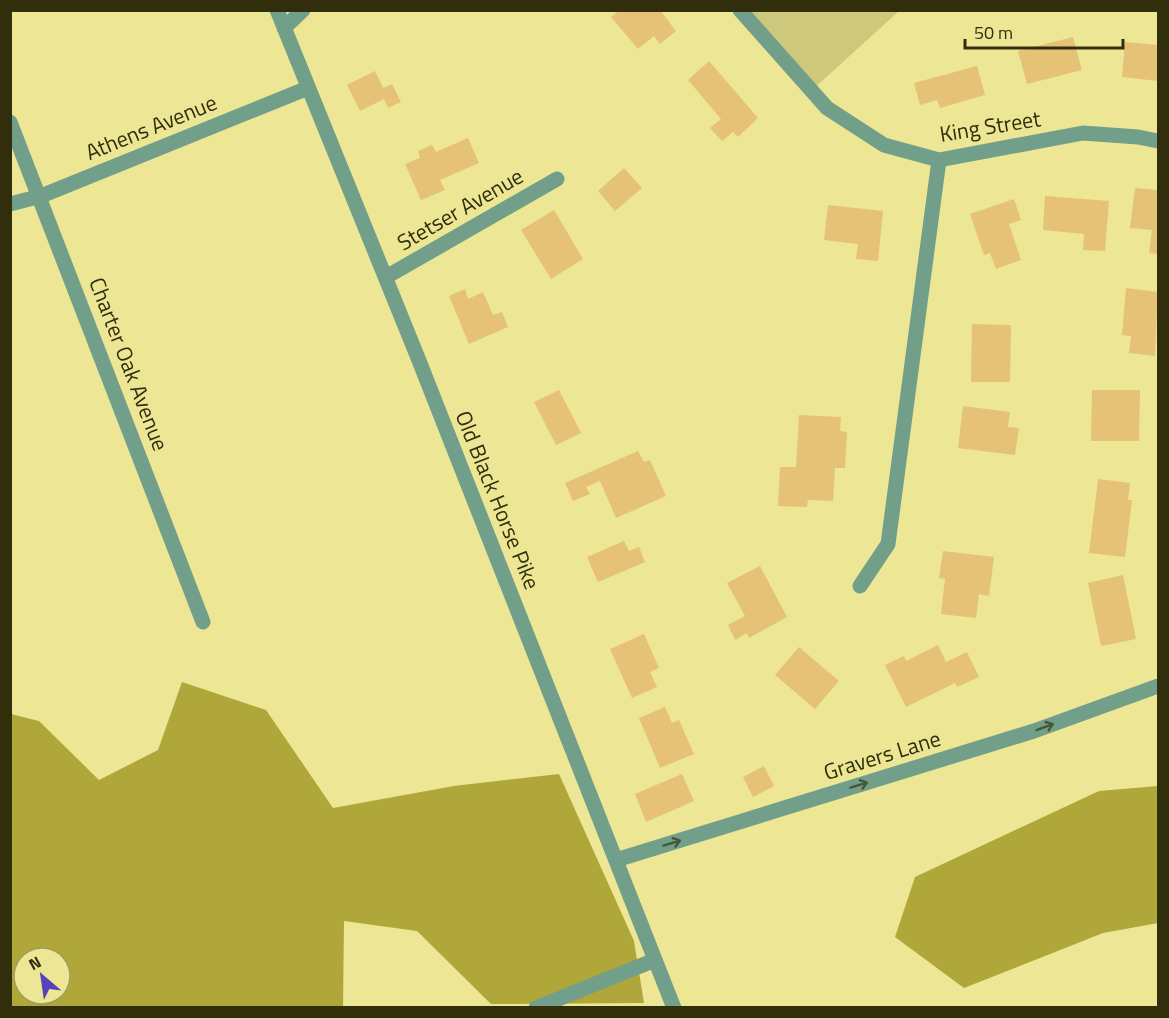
<svg xmlns="http://www.w3.org/2000/svg" width="1169" height="1018" viewBox="0 0 1169 1018" font-family="'Titillium Web',sans-serif">
<rect width="100%" height="100%" fill="#ece695"/>
<!-- green -->
<path fill="#cec87c" d="M738,11H899L811,91Z"/>
<!-- forest -->
<path fill="#b0a73b" fill-rule="evenodd" d="M182,682L266,710L333,808L454,786L559,774L634,941L644,1003L491,1004L417,931L344,921L343,1007L11,1008V714L39,721L99,780L158,750ZM24,958H60V994H24Z
M1158,786V923L1103,933L964,988L895,937L915,877L1099,791Z"/>
<!-- building -->
<path fill="#e6c277" d="M620,10H660L676,31L660,44L654,36L638,49L611,17Z
M1073,37L1082,70L1027,84L1018,51Z
M1125,42L1158,45V81L1122,77Z
M709,61L758,118L738,137L733,132L722,141L710,128L721,119L688,80Z
M977,66L985,95L940,108L937,100L920,105L914,83Z
M375,71L383,88L392,84L401,102L388,108L384,99L360,111L347,85Z
M468,138L479,163L440,180L445,190L421,200L405,164L420,158L418,151L432,145L436,152Z
M624,168L642,188L615,211L598,191Z
M1135,188L1158,190V254L1149,253L1152,230L1130,228Z
M1045,196L1109,201L1105,251L1083,250L1084,234L1043,230Z
M1014,199L1021,220L1009,224L1021,260L996,269L990,253L984,255L970,214Z
M828,205L883,211L878,261L856,259L858,244L824,240Z
M554,210L583,259L551,279L521,230Z
M1126,288L1158,292L1155,356L1129,353L1131,336L1122,335Z
M465,289L468,299L483,292L493,315L502,312L508,327L469,344L449,296Z
M972,324L1011,325L1010,382H971Z
M559,390L581,433L556,445L534,402Z
M1092,390H1140L1139,441H1091Z
M963,406L1010,412L1008,427L1019,428L1015,455L958,448Z
M799,415L841,417L840,431L847,432L845,468H835L833,501L808,500L807,507L778,506L780,467H796Z
M638,451L644,462L650,460L666,496L616,518L600,481L586,487L590,494L573,501L565,483Z
M1098,479L1130,483L1128,500H1132L1125,557L1089,553Z
M624,541L629,551L639,547L645,562L598,582L587,557Z
M943,551L994,557L989,596L979,594L976,618L941,614L945,579L939,578Z
M760,566L787,617L749,638L747,633L735,640L728,625L745,616L727,583Z
M1123,575L1136,639L1101,646L1088,583Z
M644,634L659,668L650,672L657,687L632,698L610,649Z
M938,645L946,662L967,652L979,677L957,687L955,683L906,707L885,665L904,656L906,661Z
M799,647L839,681L815,709L775,675Z
M665,707L672,723L679,720L694,754L660,768L639,718Z
M764,766L774,786L753,797L743,777Z
M682,774L694,801L646,822L635,794Z"/>
<g fill="none" stroke-linecap="round" stroke-linejoin="round">
<!-- minor -->
<path stroke="#729f8a" stroke-width="15" d="M277,10L418,358L674,1008
M740,10L827,108L884,145L939,160L1083,133L1138,137L1158,141
M284,28L303,10
M10,122L203,622
M10,204L41,196L308,88
M386,277L557,179
M860,586L888,544L939,160
M616,860L1034,731L1158,686
M536,1008L655,960"/>
</g>
<!-- one-way arrows -->
<defs><path id="oneway-shaft" d="M-6 0H5M1.5-3L5.5 0L1.5 3" fill="none" stroke-width="1.6" stroke-linecap="round" stroke-linejoin="round" transform="scale(1.5)"/></defs>
<g stroke="#485638">
<use href="#oneway-shaft" transform="translate(1045 727) rotate(-20)"/>
<use href="#oneway-shaft" transform="translate(859 785) rotate(-17)"/>
<use href="#oneway-shaft" transform="translate(672 843) rotate(-17)"/>
</g>
<g text-anchor="middle" dominant-baseline="central" stroke-width="4.5" stroke-linejoin="round" paint-order="stroke">
<!-- street labels -->
<g font-size="22" fill="#312e0c" stroke="#ece695">
<text transform="translate(990 126) rotate(-9)">King Street</text>
<text transform="translate(151 127) rotate(-22)">Athens Avenue</text>
<text transform="translate(460 209) rotate(-30)">Stetser Avenue</text>
<text transform="translate(129 364) rotate(69)">Charter Oak Avenue</text>
<text transform="translate(498 500) rotate(68)">Old Black Horse Pike</text>
<text transform="translate(882 755) rotate(-17)">Gravers Lane</text>
</g>
</g>
<!-- border -->
<rect width="1169" height="1018" fill="none" stroke="#312e0c" stroke-width="24"/>
<!-- north arrow -->
<g transform="translate(42 976) rotate(331)"><circle r="28" fill="#ece695" stroke="#a19c5e" stroke-width="1.5"/>
<path d="M0-4.5L10 22L0 15L-10 22Z" fill="#5643bb"/>
<text y="-9" font-size="16" font-weight="bold" text-anchor="middle" fill="#312e0c">N</text>
</g>
<!-- scale -->
<path d="M965 39v9h158v-9" fill="none" stroke="#312e0c" stroke-width="3"/>
<text x="974" y="39" font-size="18" fill="#312e0c" stroke="#ece695" stroke-width="4.5" paint-order="stroke">50 m</text>
</svg>
